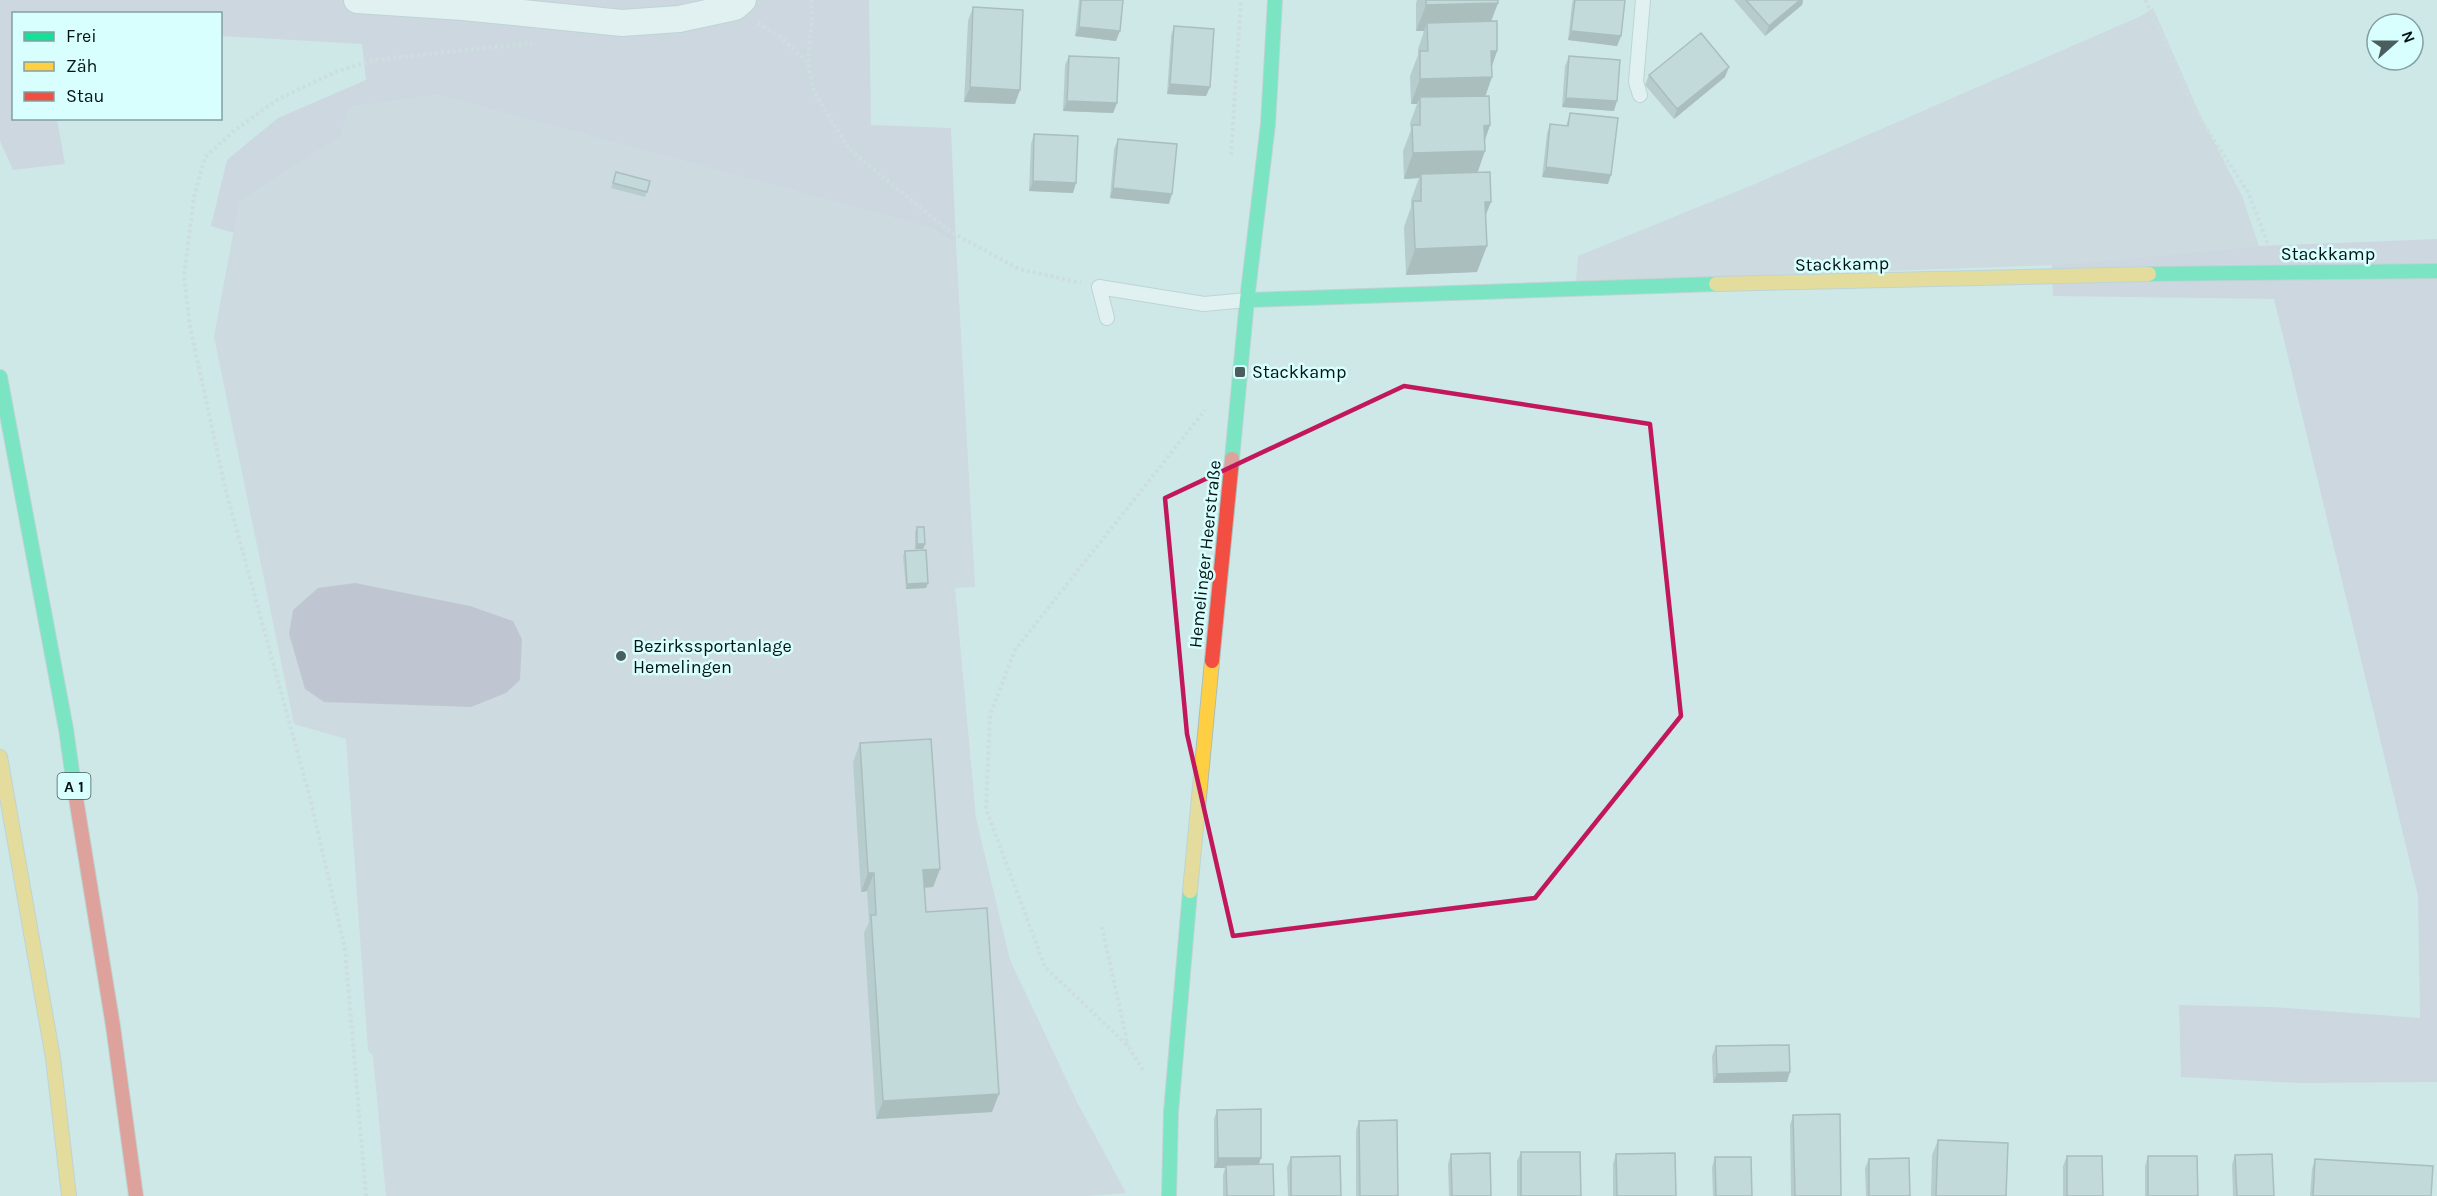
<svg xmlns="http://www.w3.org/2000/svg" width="2437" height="1196" viewBox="0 0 2437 1196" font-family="Karla,sans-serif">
<rect width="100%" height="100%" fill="#cee8e8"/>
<!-- green -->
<path fill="#cccad6" d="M2153,8L2202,119L2242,196L2259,246L2052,265L1576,282L1578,256L1755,184L2141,16Z
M437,95L932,228L956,244L975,587L955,588L976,818L1010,960L1078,1104L1126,1193L1087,1196H386L373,1056L368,1050L346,739L294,724L214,337L239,202L340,137L350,107Z"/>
<!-- forest -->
<path fill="#cdc4d8" d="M0,0H869L871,125L951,128L956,244L932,228L437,95L350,107L340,137L239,202L234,233L211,226L227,160L278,118L366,80L362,44L221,36L220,14H14V118L57,119L65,164L13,170L0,141Z
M2437,239V1082L2299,1083L2181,1077L2179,1005L2273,1007L2420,1018L2418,896L2274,299L2053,296L2052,265L2259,246Z"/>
<!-- water -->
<path fill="#ae9eb5" d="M355,583L470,606L513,621L522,639L520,680L506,693L471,707L324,702L305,689L289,634L293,610L318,588Z"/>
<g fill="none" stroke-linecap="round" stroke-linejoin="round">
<defs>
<path id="lane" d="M1640,95L1636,82L1643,0
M1107,318L1099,287L1204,304L1247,300"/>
<path id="street" d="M357,0L463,7L622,23L679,19L735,7L743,0"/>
<path id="fast" d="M2149,274L2437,271
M1247,300L1716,284
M0,377L66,729L74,786
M1232,459L1247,300L1268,124L1275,0
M1169,1196L1171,1112L1190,891"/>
<path id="slow" d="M1716,284L2149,274
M0,757L53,1058L69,1196
M1190,891L1212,661"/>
<path id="jam" d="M1212,661L1232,459
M74,786L113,1026L136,1196"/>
</defs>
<!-- lane casing -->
<use href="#lane" stroke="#a9bdbd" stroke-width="16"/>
<!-- street casing -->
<use href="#street" stroke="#a9bdbd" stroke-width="28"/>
<!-- fast casing -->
<use href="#fast" stroke="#a9bdbd" stroke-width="16"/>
<!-- slow casing -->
<use href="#slow" stroke="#a9bdbd" stroke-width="16"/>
<!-- jam casing -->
<use href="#jam" stroke="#a9bdbd" stroke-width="16"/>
<!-- path -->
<path stroke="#cbd3d3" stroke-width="4" stroke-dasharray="3 3" stroke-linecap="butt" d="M2145,0L2200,119L2248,192L2268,244
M758,23L783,39L808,63L814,92L849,149L949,231L1019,269L1081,283
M808,62L812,18L811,0
M1231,155L1241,0
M1102,927L1128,1046
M1143,1070L1128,1046L1045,967L986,809L990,715L1015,650L1205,410
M366,1196L345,949L310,798L225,487L190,327L184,276L194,197L205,157L235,130L277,100L335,72L374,60L532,43"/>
<!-- lane -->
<use href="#lane" stroke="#f8fcfc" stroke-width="14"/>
<!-- street -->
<use href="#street" stroke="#f8fcfc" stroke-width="26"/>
<!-- fast -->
<use href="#fast" stroke="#16e098" stroke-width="14"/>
<!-- slow -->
<use href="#slow" stroke="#ffcf43" stroke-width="14"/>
<!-- jam -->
<use href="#jam" stroke="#f24e42" stroke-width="14"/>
</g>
<!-- wall -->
<path fill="#9badad" d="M1079,0H1123L1116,41L1075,36Z
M1417,0H1498V3L1491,21L1497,51L1492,66L1485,96L1490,125L1485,140L1477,172L1486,215L1477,272L1406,275L1404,227L1411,207V200L1419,178L1404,179L1403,151L1411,130L1410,123L1417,104H1411L1410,76L1418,55V49L1424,31H1416V3Z
M1573,0H1625L1621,36L1617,46L1568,40L1572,4Z
M1734,0H1803L1802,5L1765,36Z
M973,7L1015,104L964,102L968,21Z
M1174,26L1210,87L1206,96L1167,94L1171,36Z
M1069,56L1117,103L1113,113L1063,111L1065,65Z
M1569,56L1614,111L1562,107L1565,66Z
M1649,75L1725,77L1674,119L1645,85Z
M1570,113L1608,184L1542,177L1547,134L1550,124L1566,126Z
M1034,134L1073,193L1029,191L1031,144Z
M1118,139L1169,204L1110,198L1114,149Z
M616,172L650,181L645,197L611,188Z
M917,527L925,544L923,549H915V532Z
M905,551L926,588L906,589L903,556Z
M860,743L940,869L933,887L924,888L926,912L992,1112L876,1119L864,933L869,922L867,891L861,892L853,762Z
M1716,1046L1787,1082L1713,1083L1712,1056Z
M1217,1110L1259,1164L1274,1196H1223V1175L1225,1168H1214V1119Z
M1793,1115L1841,1196H1791L1790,1125Z
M1359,1121L1398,1196H1356V1130Z
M1938,1140L2006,1196H1931L1932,1155Z
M1521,1152L1581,1196H1517V1161Z
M1451,1154L1491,1196H1449L1448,1164Z
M1616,1154L1676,1196H1613V1164Z
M2235,1155L2274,1196H2233L2232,1165Z
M2067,1156L2103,1196H2063V1166Z
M2148,1156L2198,1196H2145V1166Z
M1291,1157L1341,1196H1288L1287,1167Z
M1715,1157L1752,1196H1713L1712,1167Z
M1869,1159L1910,1196H1866L1865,1168Z
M2315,1159L2431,1196H2310L2312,1169Z"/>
<!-- shaded-wall -->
<path fill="#7e8d8d" d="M1800,0H1803L1802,5L1765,36L1769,26Z
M1498,3L1488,29L1427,23L1424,31H1416L1426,5Z
M1079,27L1120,31L1116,41L1075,36Z
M1571,31L1621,36L1617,46L1568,40Z
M1491,51H1497L1488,77Z
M1729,67L1725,77L1674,119L1677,109Z
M1492,77L1483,103L1420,97L1417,104H1411L1420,79Z
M1170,84L1210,87L1206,96L1167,94Z
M970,87L1020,90L1015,104L964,102Z
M1566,98L1617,101L1614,111L1562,107Z
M1067,101L1117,103L1113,113L1063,111Z
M1490,125L1481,151L1484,126Z
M1485,151L1476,177L1421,174L1419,178L1404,179L1413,153Z
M1546,167L1611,175L1608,184L1542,177Z
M1033,181L1076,183L1073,193L1029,191Z
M1113,188L1172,194L1169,204L1110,198Z
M1485,202H1491L1481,227Z
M1487,246L1477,272L1406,275L1415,249Z
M917,544H925L923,549H915Z
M928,583L926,588L906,589L907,584Z
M940,869L933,887L917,888L923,870Z
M868,873H874L867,891L861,892Z
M1790,1072L1787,1082L1713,1083L1717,1074Z
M999,1094L992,1112L876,1119L883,1101Z
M1218,1158H1261L1258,1167L1226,1165L1225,1168H1214Z"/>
<!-- building -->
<path fill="#b4c9c9" stroke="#7e8d8d" stroke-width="1.5" d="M1081,0H1123L1120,31L1079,27Z
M1426,0H1498V3L1426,5Z
M1575,0H1625L1621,36L1571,31Z
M1746,0H1800L1769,26Z
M973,7L1023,10L1020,90L970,87Z
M1497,21V51H1491L1492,77L1420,79V51H1428L1427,23Z
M1174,26L1214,29L1210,87L1170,84Z
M1701,33L1729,67L1677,109L1649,75Z
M1069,56L1119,58L1117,103L1067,101Z
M1569,56L1620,60L1617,101L1566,98Z
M1489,96L1490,125L1484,126L1485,151L1413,153L1412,125H1420V97Z
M1570,113L1618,118L1611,175L1546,167L1550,124L1568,126Z
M1034,134L1078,136L1076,183L1033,181Z
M1118,139L1177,144L1172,194L1113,188Z
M616,172L650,181L647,192L613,183Z
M1490,172L1491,202H1485L1487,246L1415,249L1413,201H1421V174Z
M917,527H924L925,544H917Z
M926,550L928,583L907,584L905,551Z
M931,739L940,869L923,870L926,912L987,908L999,1094L883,1101L871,915H876L874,873H868L860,743Z
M1789,1045L1790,1072L1717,1074L1716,1046Z
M1261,1109V1158H1218L1217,1110Z
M1840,1114L1841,1196H1795L1793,1115Z
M1397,1120L1398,1196H1360L1359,1121Z
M1938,1140L2008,1143L2006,1196H1936Z
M1521,1152H1580L1581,1196H1521Z
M1490,1153L1491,1196H1452L1451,1154Z
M1675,1153L1676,1196H1617L1616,1154Z
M2272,1154L2274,1196H2237L2235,1155Z
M1340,1156L1341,1196H1291V1157Z
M2067,1156H2102L2103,1196H2067Z
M2148,1156H2197L2198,1196H2148Z
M1715,1157H1751L1752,1196H1716Z
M1909,1158L1910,1196H1869V1159Z
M2315,1159L2433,1166L2431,1196H2313Z
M1273,1164L1274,1196H1227L1226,1165Z"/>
<!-- marked area -->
<path d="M0 0H2437V1196H0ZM1404,386L1650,424L1681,716L1535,898L1233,936L1187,734L1165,498Z" fill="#cee8e8" fill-opacity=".55" fill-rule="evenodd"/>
<path fill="none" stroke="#c2185b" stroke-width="4.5" stroke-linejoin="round" d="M1404,386L1650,424L1681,716L1535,898L1233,936L1187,734L1165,498Z"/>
<!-- markers -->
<g fill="#4a5e5e" stroke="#d8fefe" stroke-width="2">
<rect x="1234" y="366" width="12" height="12" rx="3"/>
<circle cx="621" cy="656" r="6"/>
</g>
<g text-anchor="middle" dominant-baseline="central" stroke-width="5" stroke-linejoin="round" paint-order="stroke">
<!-- shield labels -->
<rect fill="#d8fefe" stroke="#435a5a" stroke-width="1.5" x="57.5" y="773" width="33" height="26" rx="4.5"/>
<g font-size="16" font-weight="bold" fill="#031313">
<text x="74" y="786">A 1</text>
</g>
<!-- street labels -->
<g font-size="18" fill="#031313" stroke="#d8fefe">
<text x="2328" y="254">Stackkamp</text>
<text transform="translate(1842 264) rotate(-1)">Stackkamp</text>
<text transform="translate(1205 554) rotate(-84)">Hemelinger Heerstraße</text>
</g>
<!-- poi labels -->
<g font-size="18" fill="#031313" stroke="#d8fefe" text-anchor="start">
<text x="1252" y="372">Stackkamp</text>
<text x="633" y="646">Bezirkssportanlage<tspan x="633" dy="21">Hemelingen</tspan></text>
</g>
</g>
<!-- legend -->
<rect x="12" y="12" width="210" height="108" fill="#d8fefe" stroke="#83a0a0" stroke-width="1.5"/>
<rect x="24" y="32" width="30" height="9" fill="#16e098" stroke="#83a0a0" stroke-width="1.5"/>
<text x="66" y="42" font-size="18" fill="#031313">Frei</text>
<rect x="24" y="62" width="30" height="9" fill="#ffcf43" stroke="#83a0a0" stroke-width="1.5"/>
<text x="66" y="72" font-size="18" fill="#031313">Zäh</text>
<rect x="24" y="92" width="30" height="9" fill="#f24e42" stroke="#83a0a0" stroke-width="1.5"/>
<text x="66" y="102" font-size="18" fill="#031313">Stau</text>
<!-- north arrow -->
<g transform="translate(2395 42) rotate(69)"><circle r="28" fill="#d8fefe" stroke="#83a0a0" stroke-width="1.5"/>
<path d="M0-4.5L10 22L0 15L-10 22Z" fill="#4a5e5e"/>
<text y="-9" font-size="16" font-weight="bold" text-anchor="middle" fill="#031313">N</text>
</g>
</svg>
